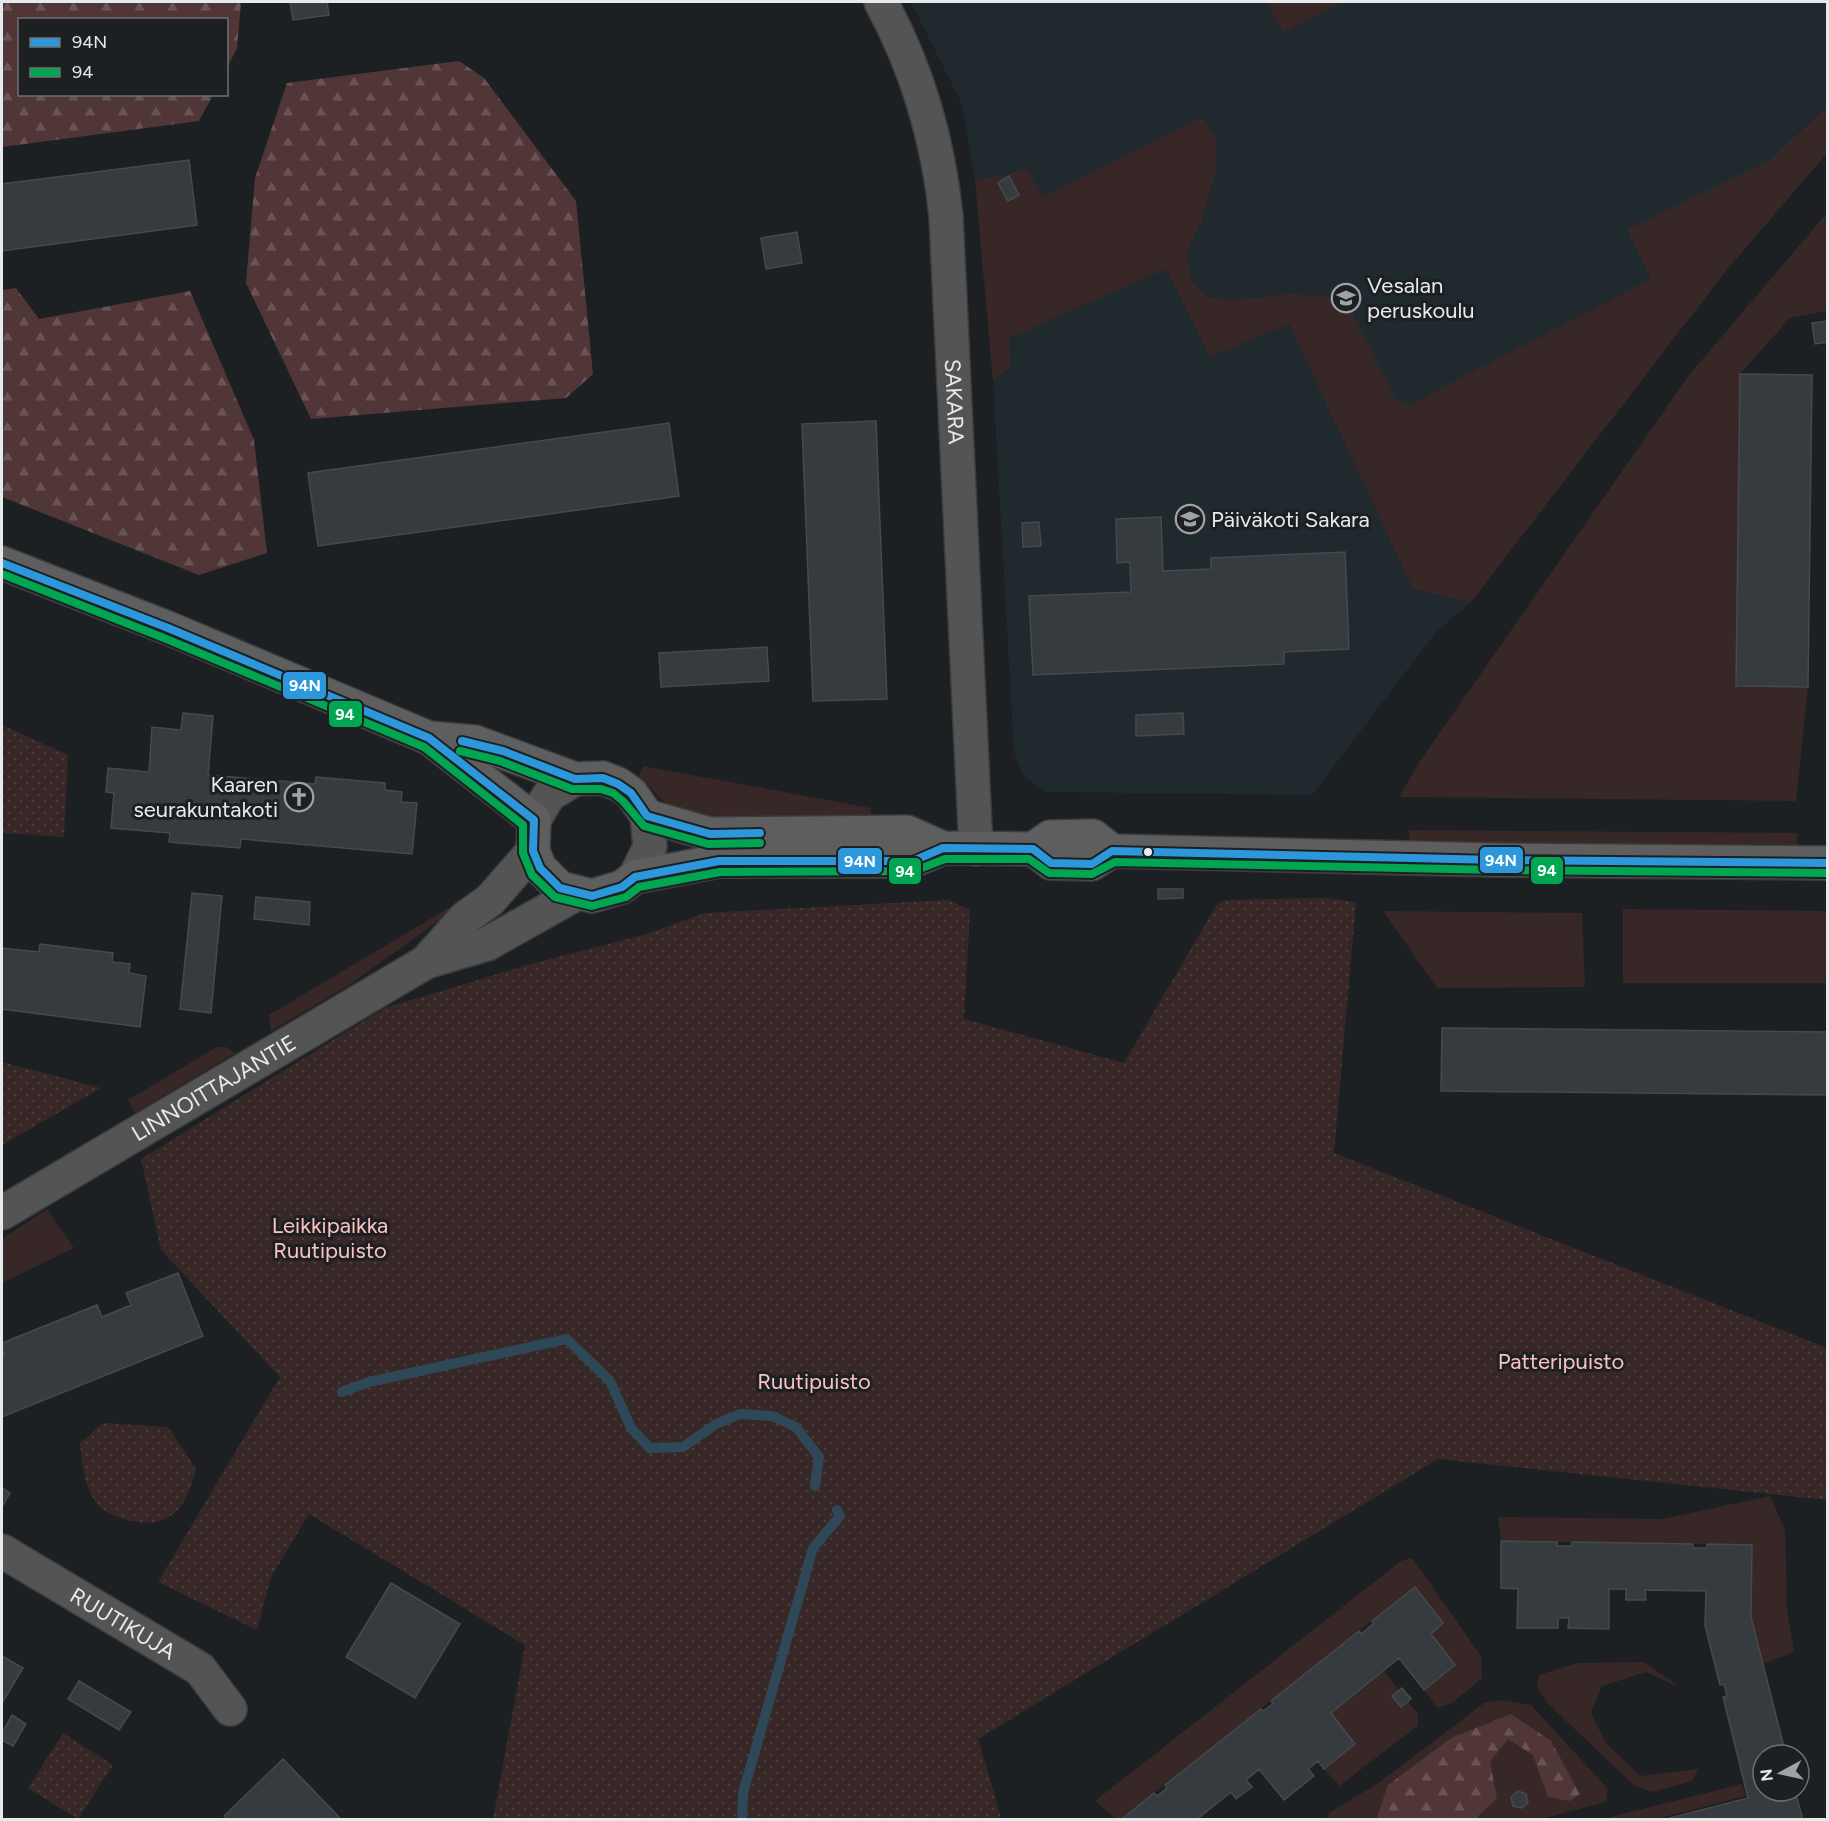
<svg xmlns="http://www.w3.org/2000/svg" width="1829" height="1821" viewBox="0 0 1829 1821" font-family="Figtree,sans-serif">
<defs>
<pattern id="forest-firs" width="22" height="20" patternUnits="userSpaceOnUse" patternTransform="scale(1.5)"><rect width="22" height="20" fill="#503637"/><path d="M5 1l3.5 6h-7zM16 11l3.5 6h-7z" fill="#695354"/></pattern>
<pattern id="park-dots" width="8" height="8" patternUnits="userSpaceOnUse" patternTransform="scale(1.5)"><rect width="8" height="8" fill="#372726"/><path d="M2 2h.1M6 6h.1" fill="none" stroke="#4a3c3b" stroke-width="1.8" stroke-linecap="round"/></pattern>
</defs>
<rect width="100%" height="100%" fill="#1d2022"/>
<path fill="#20292e" d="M911 2H1827V153L1725 272 1471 602 1436 632 1312 795 1045 792 1023 775 1014 752 993 380 975 180 962 104Z"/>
<path fill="#372726" d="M1267 2H1344L1283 33Z
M1827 106V153L1725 272 1471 602 1413 589 1289 324 1210 357 1166 269 1009 338 1010 368 993 380 975 180 1005 175 1026 168 1043 197 1203 117 1217 142 1216 171 1202 220 1187 251 1191 282 1207 297 1231 300 1291 294 1326 296 1352 313 1395 399 1409 405 1651 279 1627 230 1770 160Z
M1827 213V311L1790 318 1740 374 1736 686 1808 687 1796 801 1399 797 1420 761 1689 375Z
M643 766 871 808 870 819 722 826 675 812 639 777Z
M1409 830 1797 833V845L1409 842Z
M461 905 349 985 271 1031 269 1015 447 909Z
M1623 909 1827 911V983H1623Z
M1383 911 1582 913 1585 987 1437 988Z
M217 1047H226L235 1053 135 1113 128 1100Z
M47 1209 74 1248 2 1283V1239Z
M1770 1496 1785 1530 1787 1609 1794 1652 1763 1664 1751 1617 1752 1545 1501 1541 1498 1517 1663 1519Z
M1412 1558 1481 1656 1482 1678 1451 1704 1437 1708 1424 1690 1455 1665 1431 1634 1443 1623 1414 1587 1121 1819H1116L1095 1801 1401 1561Z
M1644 1662 1681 1688 1646 1672 1602 1686 1591 1713 1606 1743 1640 1776 1699 1769 1692 1781 1653 1792 1635 1786 1546 1702 1537 1686 1539 1675 1577 1663Z
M1384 1671 1418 1714V1726L1339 1786 1324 1769 1355 1744 1331 1713Z
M1502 1700 1531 1705 1608 1789 1606 1802 1541 1819 1325 1820 1330 1812 1377 1784 1484 1703Z
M1742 1784 1746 1796 1656 1819H1602Z"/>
<path fill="url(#forest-firs)" d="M2 2H241L237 48 227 68 226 20H20V94L213 95 199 121 2 147Z
M459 61 484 78 576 201 593 374 566 398 311 419 246 283 255 178 287 83Z
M16 288 39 319 190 291 254 440 267 553 199 575 2 497V290Z
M1511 1714 1551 1741 1580 1794 1570 1801 1548 1797 1533 1755 1508 1739 1490 1762 1497 1798 1475 1819 1381 1820 1377 1817 1388 1785 1451 1738Z"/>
<path fill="url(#park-dots)" d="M2 725 68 755 64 837 2 833Z
M1325 898 1356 902 1334 1153 1827 1348V1500L1438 1459 978 1739 1002 1820 493 1819 525 1645 309 1514 271 1577 257 1630 158 1582 280 1377 161 1250 141 1159 385 1008 527 965 643 935 705 913 948 900 970 910 964 1019 1124 1063 1216 906 1224 900Z
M2 1062 101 1088 2 1145Z
M103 1423 168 1427 196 1469C187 1505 173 1530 131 1521 120 1518 106 1514 98 1505 84 1488 82 1464 80 1443Z
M63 1733 113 1765 78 1819 28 1788Z"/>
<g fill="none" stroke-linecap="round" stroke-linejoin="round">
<path stroke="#2f4857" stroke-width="10" d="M342 1392 369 1382 567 1339 610 1381 631 1428 650 1448 683 1447 716 1424 740 1414 772 1416 796 1427 819 1457 815 1486
M742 1820 743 1793 813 1548 840 1516 837 1510"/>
</g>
<path fill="#363b3f" stroke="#47494a" stroke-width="1.5" d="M290 2H327L329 15 293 20Z
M189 160 197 225 2 251V184Z
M1009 176 1019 195 1008 201 998 183Z
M797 232 802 263 766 269 761 238Z
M1828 321V342L1815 344 1812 323Z
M1740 374 1812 375 1808 687 1736 686Z
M876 421 887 699 813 701 802 424Z
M669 423 679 496 318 546 308 473Z
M1161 517 1163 571 1211 569V558L1345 552 1349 649 1284 652V664L1033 675 1029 596 1131 592 1130 562 1117 563 1116 519Z
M1039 522 1041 546 1023 547 1022 523Z
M767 647 769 681 661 687 659 653Z
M183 713 213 716 208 775 315 784 316 777 385 783V790L402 792 401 802 417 803 412 854 241 839 240 848 169 842 170 833 111 828 114 793 106 792 108 768 149 772 152 727 181 730Z
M1183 713 1184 734 1136 736V715Z
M1158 889H1183V898L1158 899Z
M192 893 222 896 211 1013 180 1009Z
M256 897 310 902 309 925 254 919Z
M40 944 113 953 112 962 130 964 129 973 146 976 140 1027 2 1009V948L39 952Z
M1442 1028 1828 1032V1095L1441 1091Z
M178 1273 203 1336 2 1417V1357L4 1356 2 1343 97 1305 102 1317 107 1315 131 1305 126 1293Z
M2 1488 10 1493 2 1507Z
M1501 1541 1557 1542V1546H1572V1542L1693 1544V1548H1707V1544L1752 1545 1751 1617 1786 1755H1763V1791H1795L1803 1820H1662L1748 1798 1723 1697 1727 1696 1724 1684 1720 1685 1705 1626 1706 1591 1645 1590 1646 1600H1626V1589H1609V1629L1568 1628 1569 1618H1558V1628H1517L1518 1589 1501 1588Z
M391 1583 460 1624 415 1698 346 1657Z
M1415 1587 1443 1623 1431 1634 1455 1665 1424 1690 1399 1658 1331 1713 1355 1744 1324 1769 1318 1761 1308 1769 1314 1776 1284 1800 1259 1769 1246 1780 1252 1787 1236 1799 1231 1792 1196 1820H1121L1154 1793 1157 1796 1167 1788 1165 1785 1261 1709 1263 1711 1273 1704 1271 1701 1359 1631 1361 1634 1373 1624 1372 1621Z
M2 1656 23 1668 2 1703Z
M79 1681 131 1712 119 1730 68 1699Z
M1402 1688 1411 1699 1401 1707 1392 1696Z
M12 1715 26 1724 13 1746 2 1740V1733Z
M283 1759 340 1818 227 1820 224 1816Z
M1518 1791 1526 1794 1528 1803 1522 1808 1513 1806 1511 1797Z"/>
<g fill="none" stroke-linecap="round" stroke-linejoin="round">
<g stroke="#3a3c3d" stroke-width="36">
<g id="minor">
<path id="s1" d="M881 2C918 70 938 139 946 216L976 849"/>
<path d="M534 820 549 795 575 779"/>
<path d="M635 877 650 847 647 816"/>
<path d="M426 962 465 918 490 900 533 851"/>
<path id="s2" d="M2 1213 426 962 487 944 576 894"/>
<path id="s3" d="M2 1551 200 1669 230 1709"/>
</g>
</g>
<g stroke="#3a3c3d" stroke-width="36">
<path id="major" d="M2 563 168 628 429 738 534 820 533 851 540 868 560 888 592 896 622 887 635 877 719 861H913L943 848 1033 849 1051 863 1092 864 1112 851 1497 860 1828 863
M429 738 475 742 575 779 603 778 618 784 631 793 647 816 710 834 907 832 943 848
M1033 849 1050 837 1093 836 1112 851"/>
</g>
<use href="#minor" stroke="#555454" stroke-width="33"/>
<use href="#major" stroke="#5f5e5e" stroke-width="33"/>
<g stroke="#1c2023" stroke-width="12">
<path id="bus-1" d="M2 563 168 628 429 738 534 820 533 851 540 868 560 888 592 896 622 887 635 877 719 861H913L943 848 1033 849 1051 863 1092 864 1112 851 1497 860 1828 863
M462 741 503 751 575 779 603 778 618 784 631 793 647 816 710 834 760 833"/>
</g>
<g stroke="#1c2023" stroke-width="12">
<path id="bus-2" d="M2 574 164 638 424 747 523 825V853L532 875 555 897 592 906 626 897 639 887 720 872 914 871 945 859H1029L1049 873 1092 874 1115 862 1497 870 1828 873
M460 751 500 761 572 789H601L613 793 623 801 644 826 708 844 760 843"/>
</g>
<use href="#bus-1" stroke="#2d97dc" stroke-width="8"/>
<use href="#bus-2" stroke="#00a651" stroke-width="8"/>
</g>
<defs>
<g id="school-ring" transform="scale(1.5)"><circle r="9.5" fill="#1c2023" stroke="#a0a3a5" stroke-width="1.5"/><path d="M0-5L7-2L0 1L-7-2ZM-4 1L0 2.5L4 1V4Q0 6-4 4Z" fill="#a0a3a5"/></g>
<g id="church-ring" transform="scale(1.5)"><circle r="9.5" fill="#1c2023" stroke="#a0a3a5" stroke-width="1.5"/><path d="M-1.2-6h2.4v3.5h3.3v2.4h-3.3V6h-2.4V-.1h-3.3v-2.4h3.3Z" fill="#a0a3a5"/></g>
</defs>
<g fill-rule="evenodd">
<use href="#school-ring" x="1346" y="298"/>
<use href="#school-ring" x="1190" y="519"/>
<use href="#church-ring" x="299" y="797"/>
</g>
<circle fill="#e7eaec" stroke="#1c2023" stroke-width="2" cx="1148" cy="852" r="5"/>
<g text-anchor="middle" stroke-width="6" stroke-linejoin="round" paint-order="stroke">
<g font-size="22" fill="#e7eaec" stroke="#1c2023" text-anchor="start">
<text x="1367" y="293">Vesalan<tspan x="1367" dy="25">peruskoulu</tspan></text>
<text x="1211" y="527">Päiväkoti Sakara</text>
<text x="278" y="792" text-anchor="end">Kaaren<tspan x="278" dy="25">seurakuntakoti</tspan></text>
</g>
<g font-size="22" fill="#e7eaec" stroke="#1c2023">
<text dy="8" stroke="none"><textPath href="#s1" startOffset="411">SAKARA</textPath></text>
<text dy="8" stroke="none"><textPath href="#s2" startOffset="246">LINNOITTAJANTIE</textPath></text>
<text dy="8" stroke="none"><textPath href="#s3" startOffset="141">RUUTIKUJA</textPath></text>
</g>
<g font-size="22" fill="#ffc1c0" stroke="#1c2023">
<text x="330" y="1233">Leikkipaikka<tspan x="330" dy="25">Ruutipuisto</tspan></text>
<text x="1561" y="1369">Patteripuisto</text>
<text x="814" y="1389">Ruutipuisto</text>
</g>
</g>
<g stroke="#1c2023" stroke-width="2">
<rect x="282" y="671" width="45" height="29" rx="6" fill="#2d97dc"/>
<rect x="328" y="700" width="35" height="28" rx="6" fill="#00a651"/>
<rect x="1479" y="846" width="45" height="28" rx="6" fill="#2d97dc"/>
<rect x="837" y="847" width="46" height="28" rx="6" fill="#2d97dc"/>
<rect x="1530" y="856" width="34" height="29" rx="6" fill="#00a651"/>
<rect x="888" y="857" width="34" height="28" rx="6" fill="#00a651"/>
</g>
<g font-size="16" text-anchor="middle" font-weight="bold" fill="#fff">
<text x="305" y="691">94N</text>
<text x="345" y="720">94</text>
<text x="1501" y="866">94N</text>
<text x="860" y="867">94N</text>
<text x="1547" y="876">94</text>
<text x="905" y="877">94</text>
</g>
<rect width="1829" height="1821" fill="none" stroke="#e7eaec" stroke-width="6"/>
<rect x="18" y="18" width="210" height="78" fill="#1c2023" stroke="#6d7173" stroke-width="1.5"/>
<rect x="30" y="38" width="30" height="9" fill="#2d97dc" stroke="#6d7173" stroke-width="1.5"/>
<text x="72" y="48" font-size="18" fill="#e7eaec">94N</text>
<rect x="30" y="68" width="30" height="9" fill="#00a651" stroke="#6d7173" stroke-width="1.5"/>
<text x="72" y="78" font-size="18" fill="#e7eaec">94</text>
<g transform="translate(1781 1773) rotate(262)"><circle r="28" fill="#1c2023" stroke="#6d7173" stroke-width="1.5"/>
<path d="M0-4.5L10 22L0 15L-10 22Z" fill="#a0a3a5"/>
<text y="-9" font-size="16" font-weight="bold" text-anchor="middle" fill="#e7eaec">N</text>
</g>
</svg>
